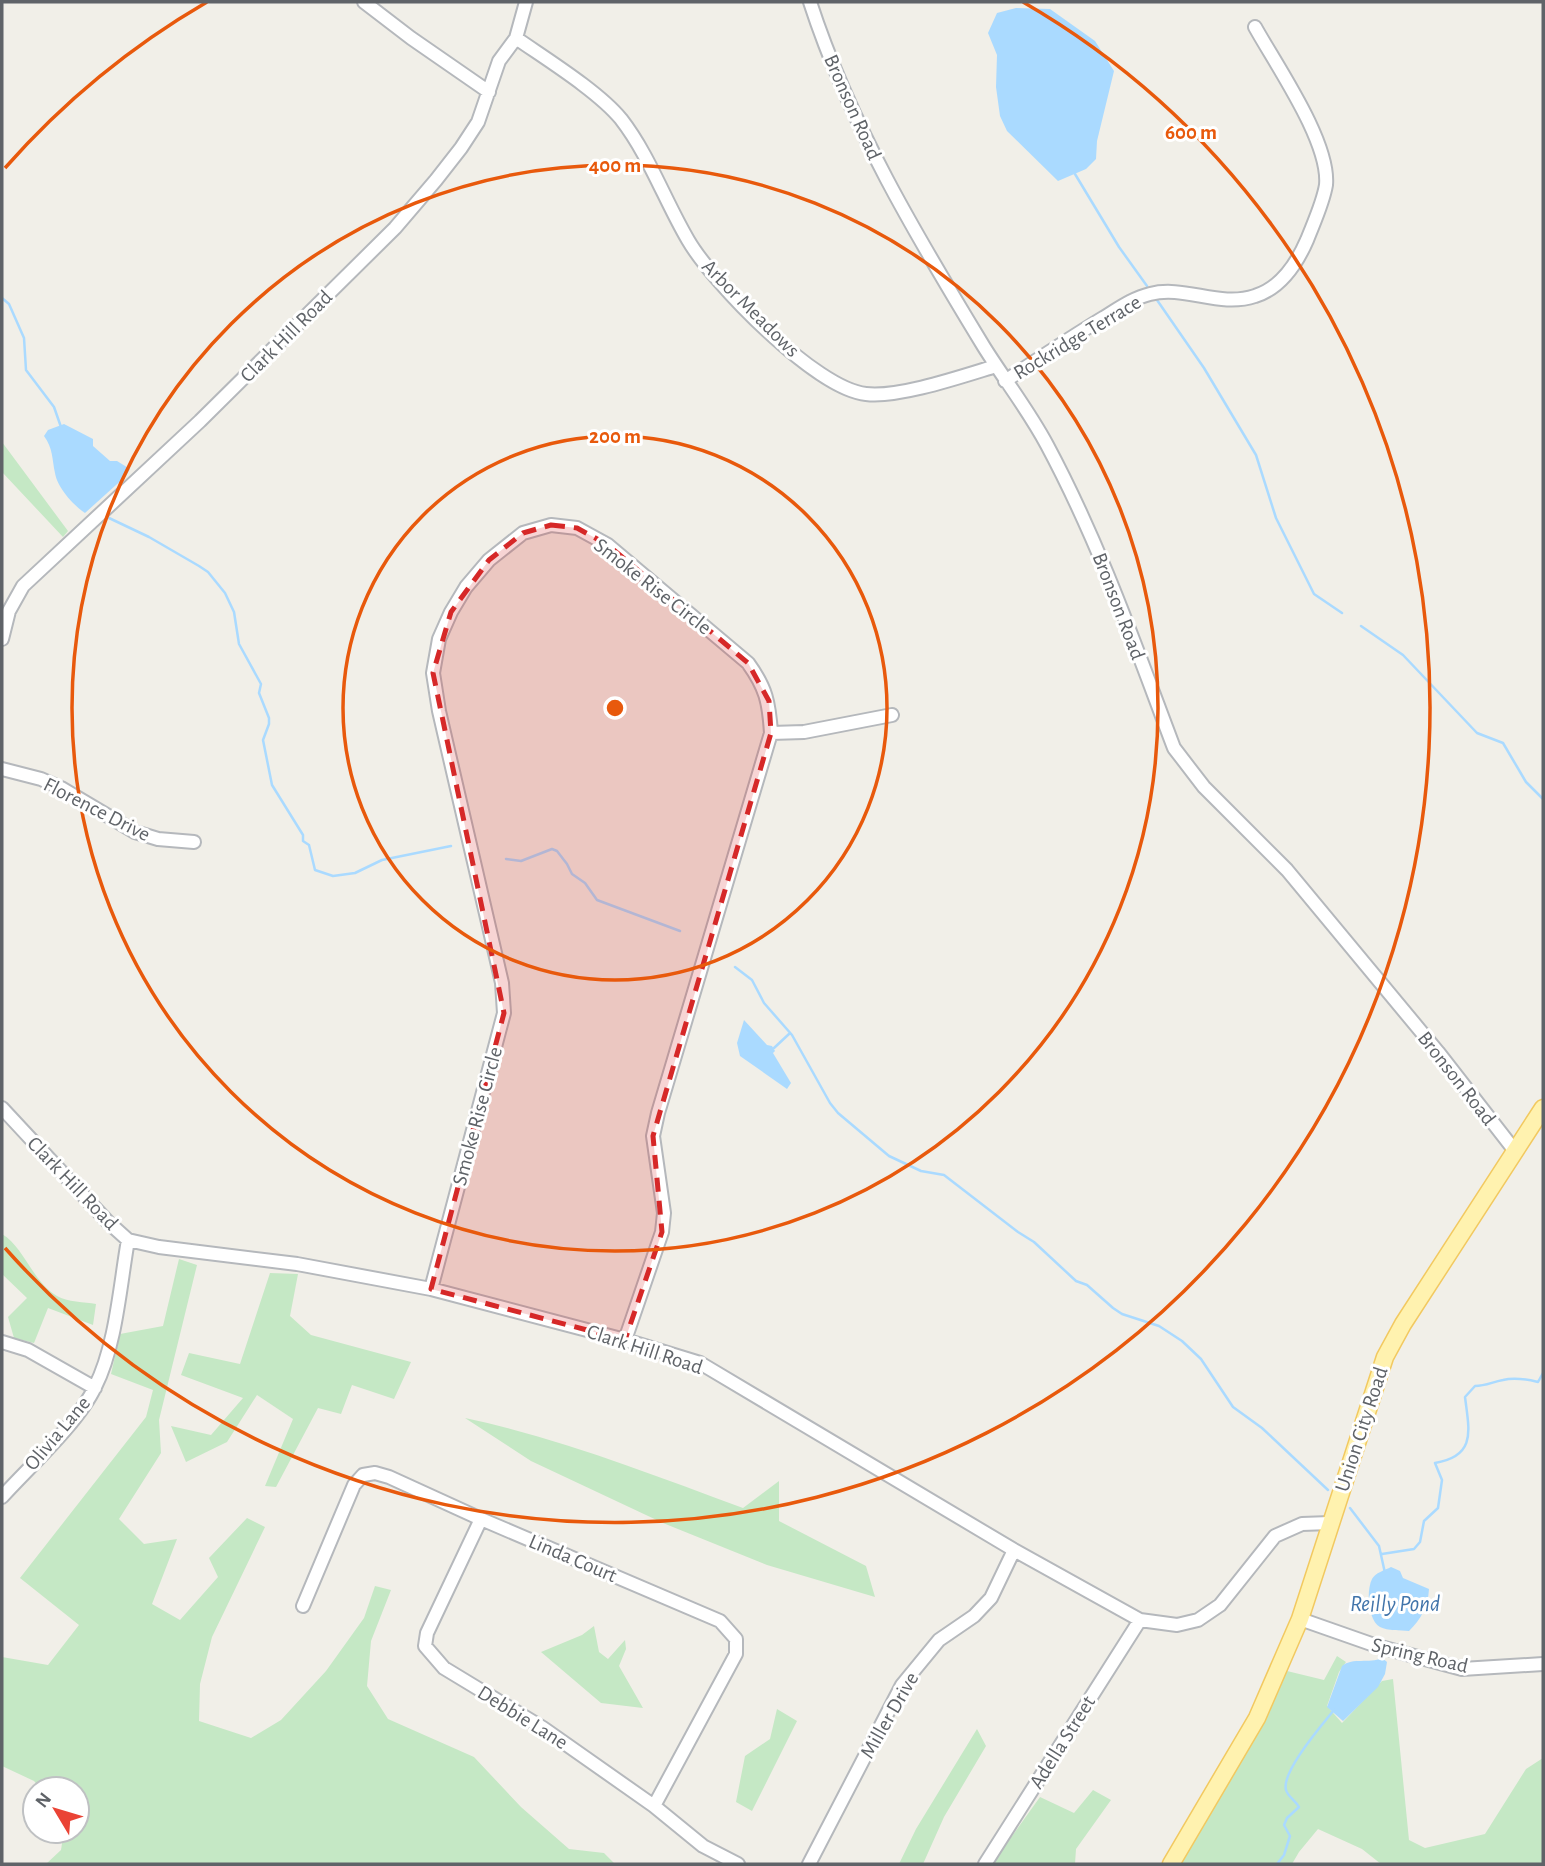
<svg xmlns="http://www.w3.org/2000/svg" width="1545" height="1866" viewBox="0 0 1545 1866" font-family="'Alegreya Sans',sans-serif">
<rect width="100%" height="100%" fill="#f1efe8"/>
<path fill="#c5e8c5" d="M2 442 68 531 63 537 2 472Z
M2 1234C24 1247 32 1281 57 1296 67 1302 85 1302 96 1304L93 1325 48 1308 34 1343 14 1338 8 1317 27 1298 2 1274Z
M179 1259 197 1265 159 1420 161 1453 119 1519 144 1544 177 1539 152 1604 180 1620 218 1577 209 1558 247 1518 265 1527 212 1637 200 1684 199 1721 251 1738 281 1720 326 1671 364 1618 375 1586 391 1590 371 1641 367 1686 388 1719 474 1757 521 1807 569 1849 604 1853 615 1864H46L61 1850 64 1831H77V1789H41L34 1781 2 1766V1657L48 1665 79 1625 20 1578 146 1417 153 1390 111 1374 120 1334 163 1326Z
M270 1273 298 1274 290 1316 311 1335 411 1362 394 1399 352 1385 341 1414 318 1408 276 1487 265 1486 293 1419 257 1395 227 1442 186 1462 171 1426 211 1435 243 1398 181 1375 189 1353 240 1364Z
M465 1418C560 1438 651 1474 743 1508L779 1481V1521L866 1566 875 1597 767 1565 663 1523 531 1461Z
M594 1626 599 1652 608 1659 625 1640 626 1649 619 1666 643 1708 601 1703 541 1652 582 1635Z
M1337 1656 1346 1662 1339 1672 1327 1706 1342 1723 1382 1681 1393 1679 1409 1840 1425 1848 1485 1834 1526 1769 1543 1758V1864H1381L1362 1849 1318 1829 1299 1852 1292 1864H1177L1215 1805 1287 1671 1324 1680Z
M777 1709 797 1721 752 1811 736 1802 745 1756 770 1739Z
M977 1729 986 1746 944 1817 923 1864H899L916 1829Z
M1093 1790 1111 1800 1076 1849 1075 1864H992L1040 1797 1074 1813Z"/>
<path fill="#aadaff" d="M1016 8 1050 9 1095 41 1114 71 1097 141 1096 159 1086 169 1058 181 1007 131 1000 116 996 87 997 55 988 33 997 13Z
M64 424 93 439V446L110 461H117L130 469 126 476 85 513C73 505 57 487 55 473 52 459 53 448 44 436L48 430Z
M744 1020 767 1045 772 1046 775 1051 773 1053 791 1083 787 1089 740 1056 737 1043Z
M1391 1567 1400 1571 1403 1578 1429 1589C1428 1607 1421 1619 1409 1631 1400 1630 1388 1631 1380 1627 1368 1620 1366 1591 1372 1579 1375 1573 1385 1570 1391 1567Z
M1382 1658 1387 1662 1385 1674 1378 1687 1343 1721 1327 1707 1342 1666C1353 1657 1369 1664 1382 1658Z"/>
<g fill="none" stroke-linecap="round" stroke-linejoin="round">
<path stroke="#aadaff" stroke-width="2.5" d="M1075 174 1119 247 1147 286
M2 298 9 304 24 338 26 370 54 407 61 427
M1157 300 1204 368 1256 455 1276 518 1314 594 1342 613
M109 518 149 537 199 566 208 572 225 593 234 612 239 644 261 684 259 693 269 718V724L263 740 272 785 303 835V841L309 845 315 870 333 876 355 873 382 860 451 846
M1361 626 1403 655 1477 733 1503 743 1526 782 1543 799
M506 859 521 861 552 849 557 851 567 864 572 874 585 883 597 900 680 931
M735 967 752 980 764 1003 792 1035 830 1103 838 1113 889 1156 921 1171 944 1175 1018 1232 1034 1242 1076 1281 1087 1285 1113 1308 1122 1314 1159 1326 1182 1341 1201 1359 1233 1407 1262 1428 1328 1490
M774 1048 789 1034
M1350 1508 1379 1546 1385 1573
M1382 1554 1414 1549 1420 1542 1424 1521 1438 1508 1442 1480 1435 1463C1477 1456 1469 1430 1465 1397L1475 1386C1486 1386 1492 1382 1503 1380 1514 1377 1526 1379 1538 1382L1543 1373
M1277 1864 1284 1855 1290 1836 1284 1825 1287 1818 1299 1807C1295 1800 1288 1797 1286 1790 1281 1772 1322 1725 1334 1710"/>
<g stroke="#b5b8bc" stroke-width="16">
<path id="minor" d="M364 2 411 38 489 92
M810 2C850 125 917 237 984 347 1004 379 1029 411 1047 445 1099 542 1135 645 1174 748L1204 787 1287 870 1438 1052 1515 1151
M516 38C546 59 598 91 621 119 649 155 665 201 688 240 713 283 816 389 866 394 899 398 963 376 996 366
M1005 381C1037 360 1070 338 1103 318 1118 309 1133 298 1150 294 1185 285 1219 308 1255 296 1281 288 1297 263 1307 240 1314 222 1323 203 1326 185 1330 142 1276 65 1255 27
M2 639 9 611 23 586 200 421 395 228 436 180 461 148 478 122 499 61 516 38 526 2
M771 733 804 732 892 715
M2 769 41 779 61 788 135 832 158 839 194 842
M2 1108 108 1222 128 1240 159 1247 297 1264 431 1289 625 1340 700 1363 1014 1550 1140 1620 1177 1625 1198 1620 1220 1605 1275 1536 1302 1524 1330 1523
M431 1289 504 1013 502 983 439 711 433 673 439 639 451 612 466 587 489 560 523 533 551 525 577 528 608 545 748 663C766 688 769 702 771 733L658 1113 653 1136 664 1213 662 1232 625 1340
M2 1342 28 1350 95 1388
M2 1497C30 1466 78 1423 95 1387 116 1346 120 1285 128 1240
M481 1519 427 1633 425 1646 444 1668 543 1728 654 1806 703 1846 738 1864
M303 1606 354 1485 363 1475 375 1473 389 1477 481 1519 720 1621 736 1639V1654L654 1806
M1300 1619 1377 1646 1462 1669 1543 1664
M809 1864 902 1685 939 1640 974 1616 991 1598 1014 1550
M985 1864 1140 1620"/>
</g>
<g stroke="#f2c960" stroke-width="19">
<path id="major" d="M1171 1864 1257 1718 1300 1619 1385 1357 1403 1324 1543 1108"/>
</g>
<use href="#minor" stroke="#fff" stroke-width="12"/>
<use href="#major" stroke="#fff2af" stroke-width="16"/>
</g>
<path fill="#d62828" fill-opacity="0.2" stroke="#d62828" stroke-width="5" stroke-dasharray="14 9" stroke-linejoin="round" d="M551 525 577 528 608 545 748 663 769 701 771 733 653 1136 662 1232 625 1340 431 1289 504 1013 433 673 451 612 489 560 523 533Z"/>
<g fill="none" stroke="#e8590c" stroke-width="3.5">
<circle cx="615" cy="708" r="272"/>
<circle cx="615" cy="708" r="543"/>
<path d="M5 168A815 815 0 0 1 207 2M1023 2A815 815 0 1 1 5 1248"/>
</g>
<g text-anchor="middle" stroke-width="6" stroke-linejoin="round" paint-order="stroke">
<g font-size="21" fill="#5f6368" stroke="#fff">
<text transform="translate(853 107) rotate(66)" y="7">Bronson Road</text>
<text transform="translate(751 308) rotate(45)" y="7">Arbor Meadows</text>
<text transform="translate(286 336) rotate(-45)" y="7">Clark Hill Road</text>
<text transform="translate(1077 337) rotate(-31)" y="7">Rockridge Terrace</text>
<text transform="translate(653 586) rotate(38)" y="7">Smoke Rise Circle</text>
<text transform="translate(1119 606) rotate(69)" y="7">Bronson Road</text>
<text transform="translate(97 809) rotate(27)" y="7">Florence Drive</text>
<text transform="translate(1457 1078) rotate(52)" y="7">Bronson Road</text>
<text transform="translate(477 1116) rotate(-75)" y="7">Smoke Rise Circle</text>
<text transform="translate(73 1183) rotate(46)" y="7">Clark Hill Road</text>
<text transform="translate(645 1349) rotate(18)" y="7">Clark Hill Road</text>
<text transform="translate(1361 1429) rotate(-72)" y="7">Union City Road</text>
<text transform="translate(57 1433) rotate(-50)" y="7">Olivia Lane</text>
<text transform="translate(573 1558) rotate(23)" y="7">Linda Court</text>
<text transform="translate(1420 1655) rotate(13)" y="7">Spring Road</text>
<text transform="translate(889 1715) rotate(-60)" y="7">Miller Drive</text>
<text transform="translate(523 1717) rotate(32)" y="7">Debbie Lane</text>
<text transform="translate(1062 1742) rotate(-58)" y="7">Adella Street</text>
</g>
<g font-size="23" font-style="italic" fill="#4174aa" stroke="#fff">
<text x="1395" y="1611">Reilly Pond</text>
</g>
</g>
<circle cx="615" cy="708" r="10" fill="#e8590c" stroke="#fff" stroke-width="3.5"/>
<g font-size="21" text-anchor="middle" font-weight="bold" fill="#e8590c" stroke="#fff" stroke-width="6" stroke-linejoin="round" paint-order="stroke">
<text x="1191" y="139">600 m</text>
<text x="615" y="172">400 m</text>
<text x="615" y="443">200 m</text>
</g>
<rect width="1545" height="1866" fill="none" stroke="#5f6368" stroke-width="7"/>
<g transform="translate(56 1810) rotate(308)"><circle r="33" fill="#ffffff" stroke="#bfc1c3" stroke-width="2"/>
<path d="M0-5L12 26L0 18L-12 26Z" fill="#ea4335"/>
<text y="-10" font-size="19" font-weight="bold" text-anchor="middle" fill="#5f6368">N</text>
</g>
</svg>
